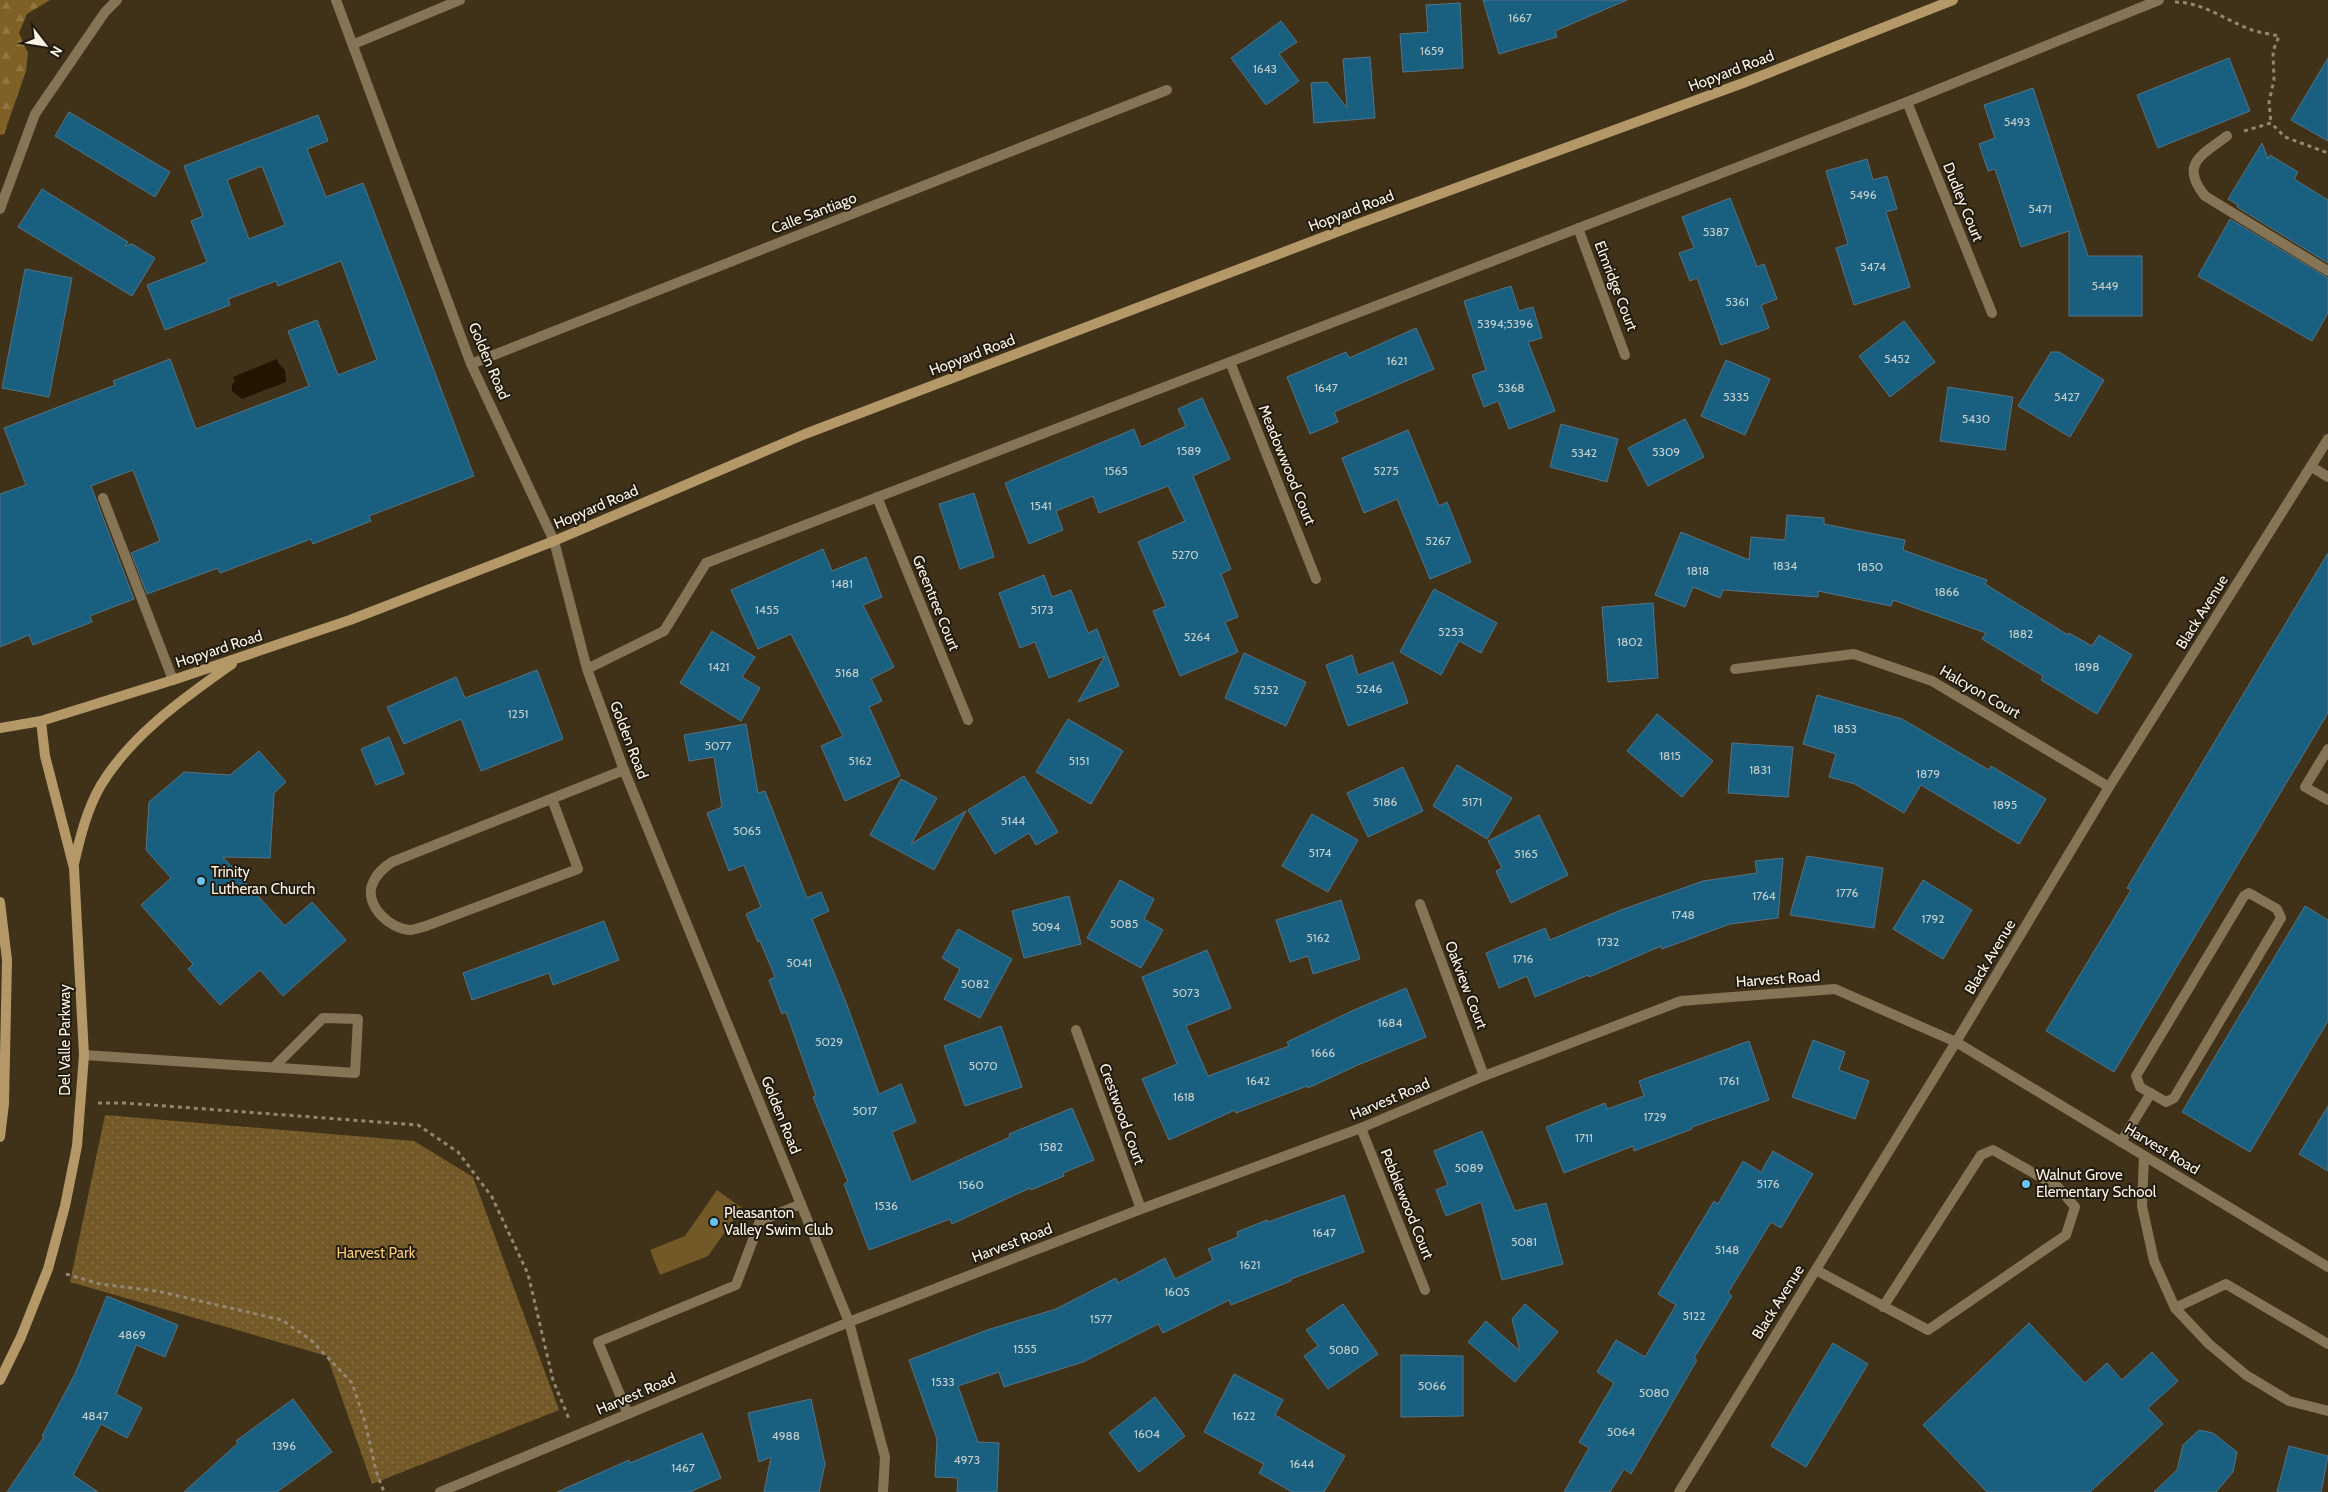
<svg xmlns="http://www.w3.org/2000/svg" width="2328" height="1492" viewBox="0 0 2328 1492" font-family="Cabin,sans-serif">
<defs>
<pattern id="forest-firs" width="22" height="20" patternUnits="userSpaceOnUse" patternTransform="scale(1.25)"><rect width="22" height="20" fill="#7f6025"/><path d="M5 1l3.5 6h-7zM16 11l3.5 6h-7z" fill="#927744"/></pattern>
<pattern id="park-dots" width="8" height="8" patternUnits="userSpaceOnUse" patternTransform="scale(1.25)"><rect width="8" height="8" fill="#745928"/><path d="M2 2h.1M6 6h.1" fill="none" stroke="#897147" stroke-width="1.8" stroke-linecap="round"/></pattern>
</defs>
<rect width="100%" height="100%" fill="#403119"/>
<path fill="url(#forest-firs)" d="M0 0H50L27 14 19 33 28 53 26 71 4 134 0 135Z"/>
<path fill="url(#park-dots)" d="M105 1115 414 1141 473 1177 559 1410 372 1484 327 1356 70 1282Z"/>
<path fill="#745928" d="M717 1190 742 1208 708 1256 660 1275 650 1250 685 1236Z"/>
<path fill="#221500" d="M277 359 279 364 285 370 286 382 242 399 232 391V385L235 381 233 377Z"/>
<path fill="#195f80" stroke="#557384" fill-rule="evenodd" d="M1483 0H1627L1555 31 1557 37 1499 54Z
M1460 3 1463 68 1403 72 1400 34 1428 32 1426 5Z
M1281 21 1297 42 1279 54 1299 81 1266 105 1231 58Z
M1370 57 1375 118 1314 123 1311 83 1327 82 1347 108 1343 59Z
M2229 58 2250 111 2158 148 2137 95Z
M2328 58V141L2291 120Z
M2033 88 2088 256H2142V316H2069V231L2021 247 1995 169 1988 171 1979 144 1995 138 1984 105Z
M69 112 170 172 155 197 55 136Z
M318 115 328 141 307 149 326 197 363 183 474 476 369 516 371 521 313 544 311 539 220 573 218 568 147 594 131 553 160 541 133 470 91 486 134 599 90 616 92 622 33 645 29 635 0 647V494L26 485 4 428 115 385 113 381 170 359 196 429 309 386 288 331 317 320 338 375 377 360 341 261 278 286 276 281 228 299 230 305 165 330 147 285 207 262 191 221 203 216 184 166ZM262 166 285 225 249 239 227 180Z
M2262 143 2268 159 2270 155 2298 172 2294 179 2328 200V263L2237 207 2238 205 2228 199Z
M1867 159 1873 180 1887 176 1897 209 1886 212 1910 287 1854 305 1836 248 1848 244 1826 171Z
M42 189 128 242 125 246 132 244 155 258 132 296 18 227Z
M1730 198 1757 267 1764 264 1777 299 1761 305 1769 328 1721 345 1697 278 1690 281 1679 253 1694 248 1682 217Z
M2230 219 2328 278V313L2312 341 2198 276Z
M25 269 72 278 49 397 2 388Z
M1511 286 1519 311 1533 307 1542 338 1528 342 1555 411 1509 429 1498 401 1484 407 1472 375 1486 370 1464 301Z
M1904 321 1935 362 1890 397 1859 356Z
M1416 328 1434 369 1334 412 1338 422 1310 434 1287 377 1346 352 1349 358Z
M2051 352H2059L2104 380 2070 437 2018 406Z
M1726 360 1770 379 1745 435 1701 416Z
M1948 387 2013 397 2005 450 1940 441Z
M1202 398 1230 459 1193 476 1231 569 1221 574 1238 617 1225 622 1238 652 1180 676 1153 611 1166 606 1138 542 1185 521 1168 486 1099 513 1093 496 1056 511 1063 530 1029 544 1005 483 1134 429 1141 447 1186 426 1178 409Z
M1685 419 1704 457 1648 486 1628 448Z
M1561 424 1618 439 1607 482 1550 467Z
M1408 430 1439 506 1447 502 1471 562 1430 579 1397 499 1364 513 1342 458Z
M974 493 994 557 960 569 939 504Z
M1787 515 1824 518V524L1905 540 1903 550 1987 580 1985 584 2068 635 2069 633 2092 646 2099 635 2132 655 2097 714 2041 680 2043 676 1982 639 1986 633 1893 600 1891 606 1818 591V597L1723 590 1720 598 1693 587 1685 607 1655 595 1681 532 1749 560 1751 537 1785 540Z
M823 549 832 571 866 557 882 597 863 605 894 667 871 679 882 701 869 707 900 776 845 801 821 746 843 736 791 634 758 649 731 590Z
M2328 553V713L2114 1072 2046 1031 2131 890 2127 888Z
M1044 575 1052 597 1071 590 1088 633 1097 629 1119 686 1078 702 1105 656 1049 678 1035 642 1020 648 999 593Z
M1434 589 1497 623 1481 653 1459 641 1441 675 1400 652Z
M1653 603 1658 678 1608 682 1602 607Z
M712 631 755 657 742 677 760 688 741 721 680 683Z
M1244 653 1306 682 1286 726 1225 698Z
M1352 655 1358 675 1393 662 1408 703 1348 726 1326 665Z
M537 670 563 739 481 771 461 719 404 744 387 707 456 677 465 698Z
M1817 695 1902 719 1989 770 1991 766 2046 799 2019 844 1921 785 1904 813 1855 784 1829 777 1836 754 1803 744Z
M1657 714 1713 761 1682 797 1627 751Z
M1068 719 1123 751 1091 804 1036 772Z
M746 724 758 793 765 791 807 898 821 892 829 911 812 919 847 1005 879 1094 901 1084 916 1122 892 1132 911 1182 1010 1137 1009 1134 1072 1108 1094 1160 1063 1173 1064 1176 1031 1190 1030 1188 952 1224 950 1219 869 1250 844 1184 848 1182 813 1097 816 1096 786 1012 782 1014 769 980 775 977 760 941 758 942 746 914 761 907 744 865 729 871 707 813 722 807 714 757 689 761 684 735Z
M389 737 404 774 376 785 361 749Z
M1732 743 1793 747 1788 797 1728 793Z
M259 751 286 782 274 793 270 858 223 857 285 926 312 902 346 940 283 996 260 970 220 1005 188 969 193 964 141 905 171 878 146 850 149 802 184 772 230 775Z
M1457 765 1512 798 1487 839 1433 806Z
M1403 767 1423 811 1368 837 1347 793Z
M1024 776 1058 832 1036 845 1029 833 995 854 968 810Z
M901 779 937 798 911 844 966 811 934 870 870 835Z
M1312 814 1358 840 1328 892 1282 866Z
M1539 815 1568 875 1511 903 1496 871 1502 868 1488 841Z
M1807 856 1883 868 1874 928 1790 915Z
M1783 858 1778 918 1730 924 1662 949 1661 946 1589 977 1588 975 1535 997 1527 976 1499 988 1486 953 1545 928 1550 940 1621 910 1703 881 1757 873 1755 861Z
M1120 880 1154 899 1144 919 1163 930 1141 968 1087 938Z
M1923 880 1972 910 1943 959 1893 929Z
M1069 896 1081 944 1024 958 1012 911Z
M1341 900 1360 959 1313 974 1308 956 1290 962 1276 920Z
M2305 906 2328 920V1021L2250 1152 2182 1112Z
M604 921 619 960 553 985 549 973 472 1000 463 973Z
M958 929 1012 959 980 1018 944 999 960 969 942 958Z
M1207 950 1231 1008 1186 1026 1208 1076 1289 1046 1287 1042 1354 1010 1406 988 1426 1037 1358 1065 1308 1088 1307 1086 1236 1113 1235 1110 1169 1140 1142 1079 1177 1064 1142 977Z
M1001 1026 1022 1087 965 1106 944 1046Z
M1813 1040 1845 1052 1839 1070 1869 1081 1855 1119 1792 1097Z
M1749 1041 1769 1100 1692 1127V1129L1634 1151 1633 1146 1564 1173 1546 1127 1605 1103 1607 1109 1644 1096 1639 1081Z
M2328 1106V1171L2299 1154Z
M1482 1131 1515 1211 1546 1203 1563 1264 1502 1280 1481 1202 1446 1216 1436 1190 1448 1185 1434 1151Z
M1773 1151 1813 1174 1781 1228 1771 1222 1728 1293 1732 1296 1694 1358 1697 1360 1631 1474 1624 1469 1610 1492H1564L1589 1448 1579 1442 1614 1383 1597 1372 1616 1340 1645 1357 1676 1305 1658 1294 1714 1201 1718 1204 1743 1161 1761 1172Z
M1344 1195 1364 1252 1291 1279V1281L1231 1305 1229 1300 1163 1333 1158 1324 1083 1362 1004 1387 999 1372 958 1386 978 1442 999 1443 997 1492H957L958 1478 935 1477 937 1439 909 1360 987 1330 1056 1309 1116 1278 1118 1283 1165 1258 1175 1279 1213 1260 1208 1249 1238 1237 1237 1232 1267 1220 1268 1222Z
M107 1296 178 1325 165 1357 136 1345 116 1394 142 1408 127 1438 101 1424 73 1475 98 1492H7L44 1437 42 1436 75 1374Z
M1343 1304 1378 1354 1328 1389 1304 1356 1318 1346 1306 1330Z
M1525 1304 1558 1332 1515 1382 1468 1342 1486 1321 1520 1351 1512 1319Z
M2029 1323 2085 1383 2107 1363 2122 1380 2152 1352 2178 1381 2148 1408 2163 1424 2090 1492H1987L1923 1425Z
M1833 1343 1868 1364 1806 1467 1771 1446Z
M1401 1355 1463 1356V1416L1401 1417Z
M1234 1374 1283 1400 1275 1415 1345 1456 1324 1492H1292L1259 1473 1264 1464 1204 1432Z
M1155 1397 1185 1436 1139 1472 1109 1433Z
M293 1399 332 1452 277 1492H184L238 1443 236 1441Z
M811 1399 825 1464 819 1492H764L771 1457 759 1462 748 1413Z
M2199 1430 2213 1433 2237 1452 2233 1472 2216 1492H2154L2177 1470 2183 1445Z
M702 1433 721 1478 690 1492H557L629 1460 630 1463Z
M2289 1446 2328 1456 2321 1492H2277Z"/>
<g fill="none" stroke-linecap="round" stroke-linejoin="round">
<path stroke="#938773" stroke-width="3" stroke-dasharray="4 4" stroke-linecap="butt" d="M2175 2C2203 2 2227 21 2252 30 2261 33 2271 34 2279 36L2273 51 2274 80 2269 102 2271 123
M2244 131 2271 123 2285 137 2328 153
M98 1103H125L418 1125 458 1152 492 1197 528 1274 553 1380 569 1419
M66 1274 100 1284 157 1291 282 1320 311 1340 352 1383 365 1422 376 1471 384 1492"/>
<path stroke="#867457" stroke-width="10" d="M2227 136C2202 155 2179 164 2205 196L2328 271
M0 209 35 114 105 12 117 0
M103 498 173 680
M2328 749 2305 787 2328 800
M552 799 578 869 426 926C421 927 415 930 410 930 390 929 365 906 372 885 376 874 383 868 392 862L624 770
M2249 893 2277 909 2281 918 2174 1098 2166 1102 2140 1087 2136 1076 2244 896Z
M84 1055 355 1073 358 1019 323 1018 274 1067
M2121 1142 2151 1093
M2144 1156 2142 1206 2154 1261 2175 1308 2209 1344 2246 1375 2289 1401 2328 1411
M1816 1270 1928 1330 2066 1235 2075 1207 2058 1187 1993 1150 1981 1155 1883 1307
M2175 1308 2226 1284 2328 1344
M628 1414 598 1342 736 1285 760 1221 801 1204"/>
<path stroke="#867457" stroke-width="10" d="M336 0 471 364 554 541 587 669 624 770 849 1322 885 1457 883 1492
M354 44 460 0
M1907 102 1992 313
M1578 228 1625 355
M1230 362 1316 579
M471 364 1167 90
M2312 467 2328 477
M877 497 968 720
M587 669 664 631 706 563 1907 102 2159 0
M1735 669 1854 654 1932 681 2109 787
M1420 904 1484 1076
M1076 1030 1141 1209
M1361 1128 1425 1290
M440 1492 849 1322 1141 1209 1361 1128 1484 1076 1681 1001 1835 989 1956 1042 2328 1267
M1679 1492 1956 1042 2109 787 2328 439"/>
<path stroke="#b49868" stroke-width="10" d="M0 728 41 721 173 680 350 620 554 541 805 434 1355 225 1743 83 1953 0
M74 864C80 837 87 809 101 785 132 734 184 698 232 664
M0 902 7 960 4 1104 0 1137
M0 1380 21 1337 48 1269 65 1206 77 1146 84 1055 74 868 45 756 41 721"/>
</g>
<g fill="#6bc3f2" stroke="#211b10" stroke-width="2">
<circle cx="201" cy="881" r="5"/>
<circle cx="2026" cy="1184" r="5"/>
<circle cx="714" cy="1222" r="5"/>
</g>
<g text-anchor="middle" stroke-width="4" stroke-linejoin="round" paint-order="stroke">
<g font-size="12" fill="#c3cecb">
<text x="1520" y="22">1667</text>
<text x="1432" y="55">1659</text>
<text x="1265" y="73">1643</text>
<text x="2017" y="126">5493</text>
<text x="1863" y="199">5496</text>
<text x="2040" y="213">5471</text>
<text x="1716" y="236">5387</text>
<text x="1873" y="271">5474</text>
<text x="2105" y="290">5449</text>
<text x="1737" y="306">5361</text>
<text x="1505" y="328">5394;5396</text>
<text x="1897" y="363">5452</text>
<text x="1397" y="365">1621</text>
<text x="1326" y="392">1647</text>
<text x="1511" y="392">5368</text>
<text x="1736" y="401">5335</text>
<text x="2067" y="401">5427</text>
<text x="1976" y="423">5430</text>
<text x="1189" y="455">1589</text>
<text x="1666" y="456">5309</text>
<text x="1584" y="457">5342</text>
<text x="1116" y="475">1565</text>
<text x="1386" y="475">5275</text>
<text x="1041" y="510">1541</text>
<text x="1438" y="545">5267</text>
<text x="1185" y="559">5270</text>
<text x="1785" y="570">1834</text>
<text x="1870" y="571">1850</text>
<text x="1698" y="575">1818</text>
<text x="842" y="588">1481</text>
<text x="1947" y="596">1866</text>
<text x="767" y="614">1455</text>
<text x="1042" y="614">5173</text>
<text x="1451" y="636">5253</text>
<text x="2021" y="638">1882</text>
<text x="1197" y="641">5264</text>
<text x="1630" y="646">1802</text>
<text x="719" y="671">1421</text>
<text x="2087" y="671">1898</text>
<text x="847" y="677">5168</text>
<text x="1369" y="693">5246</text>
<text x="1266" y="694">5252</text>
<text x="518" y="718">1251</text>
<text x="1845" y="733">1853</text>
<text x="718" y="750">5077</text>
<text x="1670" y="760">1815</text>
<text x="860" y="765">5162</text>
<text x="1079" y="765">5151</text>
<text x="1760" y="774">1831</text>
<text x="1928" y="778">1879</text>
<text x="1385" y="806">5186</text>
<text x="1472" y="806">5171</text>
<text x="2005" y="809">1895</text>
<text x="1013" y="825">5144</text>
<text x="747" y="835">5065</text>
<text x="1320" y="857">5174</text>
<text x="1526" y="858">5165</text>
<text x="1847" y="897">1776</text>
<text x="1764" y="900">1764</text>
<text x="1683" y="919">1748</text>
<text x="1933" y="923">1792</text>
<text x="1124" y="928">5085</text>
<text x="1046" y="931">5094</text>
<text x="1318" y="942">5162</text>
<text x="1608" y="946">1732</text>
<text x="1523" y="963">1716</text>
<text x="799" y="967">5041</text>
<text x="975" y="988">5082</text>
<text x="1186" y="997">5073</text>
<text x="1390" y="1027">1684</text>
<text x="829" y="1046">5029</text>
<text x="1323" y="1057">1666</text>
<text x="983" y="1070">5070</text>
<text x="1258" y="1085">1642</text>
<text x="1729" y="1085">1761</text>
<text x="1184" y="1101">1618</text>
<text x="865" y="1115">5017</text>
<text x="1655" y="1121">1729</text>
<text x="1584" y="1142">1711</text>
<text x="1051" y="1151">1582</text>
<text x="1469" y="1172">5089</text>
<text x="1768" y="1188">5176</text>
<text x="971" y="1189">1560</text>
<text x="886" y="1210">1536</text>
<text x="1324" y="1237">1647</text>
<text x="1524" y="1246">5081</text>
<text x="1727" y="1254">5148</text>
<text x="1250" y="1269">1621</text>
<text x="1177" y="1296">1605</text>
<text x="1694" y="1320">5122</text>
<text x="1101" y="1323">1577</text>
<text x="132" y="1339">4869</text>
<text x="1025" y="1353">1555</text>
<text x="1344" y="1354">5080</text>
<text x="943" y="1386">1533</text>
<text x="1432" y="1390">5066</text>
<text x="1654" y="1397">5080</text>
<text x="95" y="1420">4847</text>
<text x="1244" y="1420">1622</text>
<text x="1621" y="1436">5064</text>
<text x="1147" y="1438">1604</text>
<text x="786" y="1440">4988</text>
<text x="284" y="1450">1396</text>
<text x="967" y="1464">4973</text>
<text x="1302" y="1468">1644</text>
<text x="683" y="1472">1467</text>
</g>
<g font-size="15" fill="#fcf3e4" stroke="#211b10">
<text transform="translate(1731 71) rotate(-21)" y="5">Hopyard Road</text>
<text transform="translate(1963 202) rotate(68)" y="5">Dudley Court</text>
<text transform="translate(1351 211) rotate(-21)" y="5">Hopyard Road</text>
<text transform="translate(814 213) rotate(-21)" y="5">Calle Santiago</text>
<text transform="translate(1616 286) rotate(69)" y="5">Elmridge Court</text>
<text transform="translate(972 355) rotate(-21)" y="5">Hopyard Road</text>
<text transform="translate(489 361) rotate(67)" y="5">Golden Road</text>
<text transform="translate(1287 465) rotate(68)" y="5">Meadowwood Court</text>
<text transform="translate(596 507) rotate(-23)" y="5">Hopyard Road</text>
<text transform="translate(936 603) rotate(68)" y="5">Greentree Court</text>
<text transform="translate(2202 612) rotate(-58)" y="5">Black Avenue</text>
<text transform="translate(219 649) rotate(-18)" y="5">Hopyard Road</text>
<text transform="translate(1980 692) rotate(30)" y="5">Halcyon Court</text>
<text transform="translate(629 740) rotate(69)" y="5">Golden Road</text>
<text transform="translate(1990 957) rotate(-59)" y="5">Black Avenue</text>
<text transform="translate(1778 979) rotate(-4)" y="5">Harvest Road</text>
<text transform="translate(1466 985) rotate(69)" y="5">Oakview Court</text>
<text transform="translate(65 1040) rotate(-90)" y="5">Del Valle Parkway</text>
<text transform="translate(1390 1099) rotate(-23)" y="5">Harvest Road</text>
<text transform="translate(1122 1114) rotate(70)" y="5">Crestwood Court</text>
<text transform="translate(781 1115) rotate(68)" y="5">Golden Road</text>
<text transform="translate(2162 1149) rotate(31)" y="5">Harvest Road</text>
<text transform="translate(1407 1204) rotate(68)" y="5">Pebblewood Court</text>
<text transform="translate(1012 1243) rotate(-21)" y="5">Harvest Road</text>
<text transform="translate(1778 1302) rotate(-58)" y="5">Black Avenue</text>
<text transform="translate(636 1394) rotate(-23)" y="5">Harvest Road</text>
</g>
<g font-size="15" fill="#fcf3e4" stroke="#211b10" text-anchor="start">
<text x="211" y="877">Trinity<tspan x="211" dy="17">Lutheran Church</tspan></text>
<text x="2036" y="1180">Walnut Grove<tspan x="2036" dy="17">Elementary School</tspan></text>
<text x="724" y="1218">Pleasanton<tspan x="724" dy="17">Valley Swim Club</tspan></text>
</g>
<g font-size="15" fill="#f8cb7d" stroke="#211b10">
<text x="376" y="1258">Harvest Park</text>
</g>
</g>
<g transform="translate(45 45) rotate(121)" stroke="#211b10" stroke-width="4" paint-order="stroke">
<path d="M0-4L9 19L0 12L-9 19Z" fill="#fcf3e4"/>
<text y="-8" font-size="14" font-weight="bold" text-anchor="middle" fill="#fcf3e4">N</text>
</g>
</svg>
